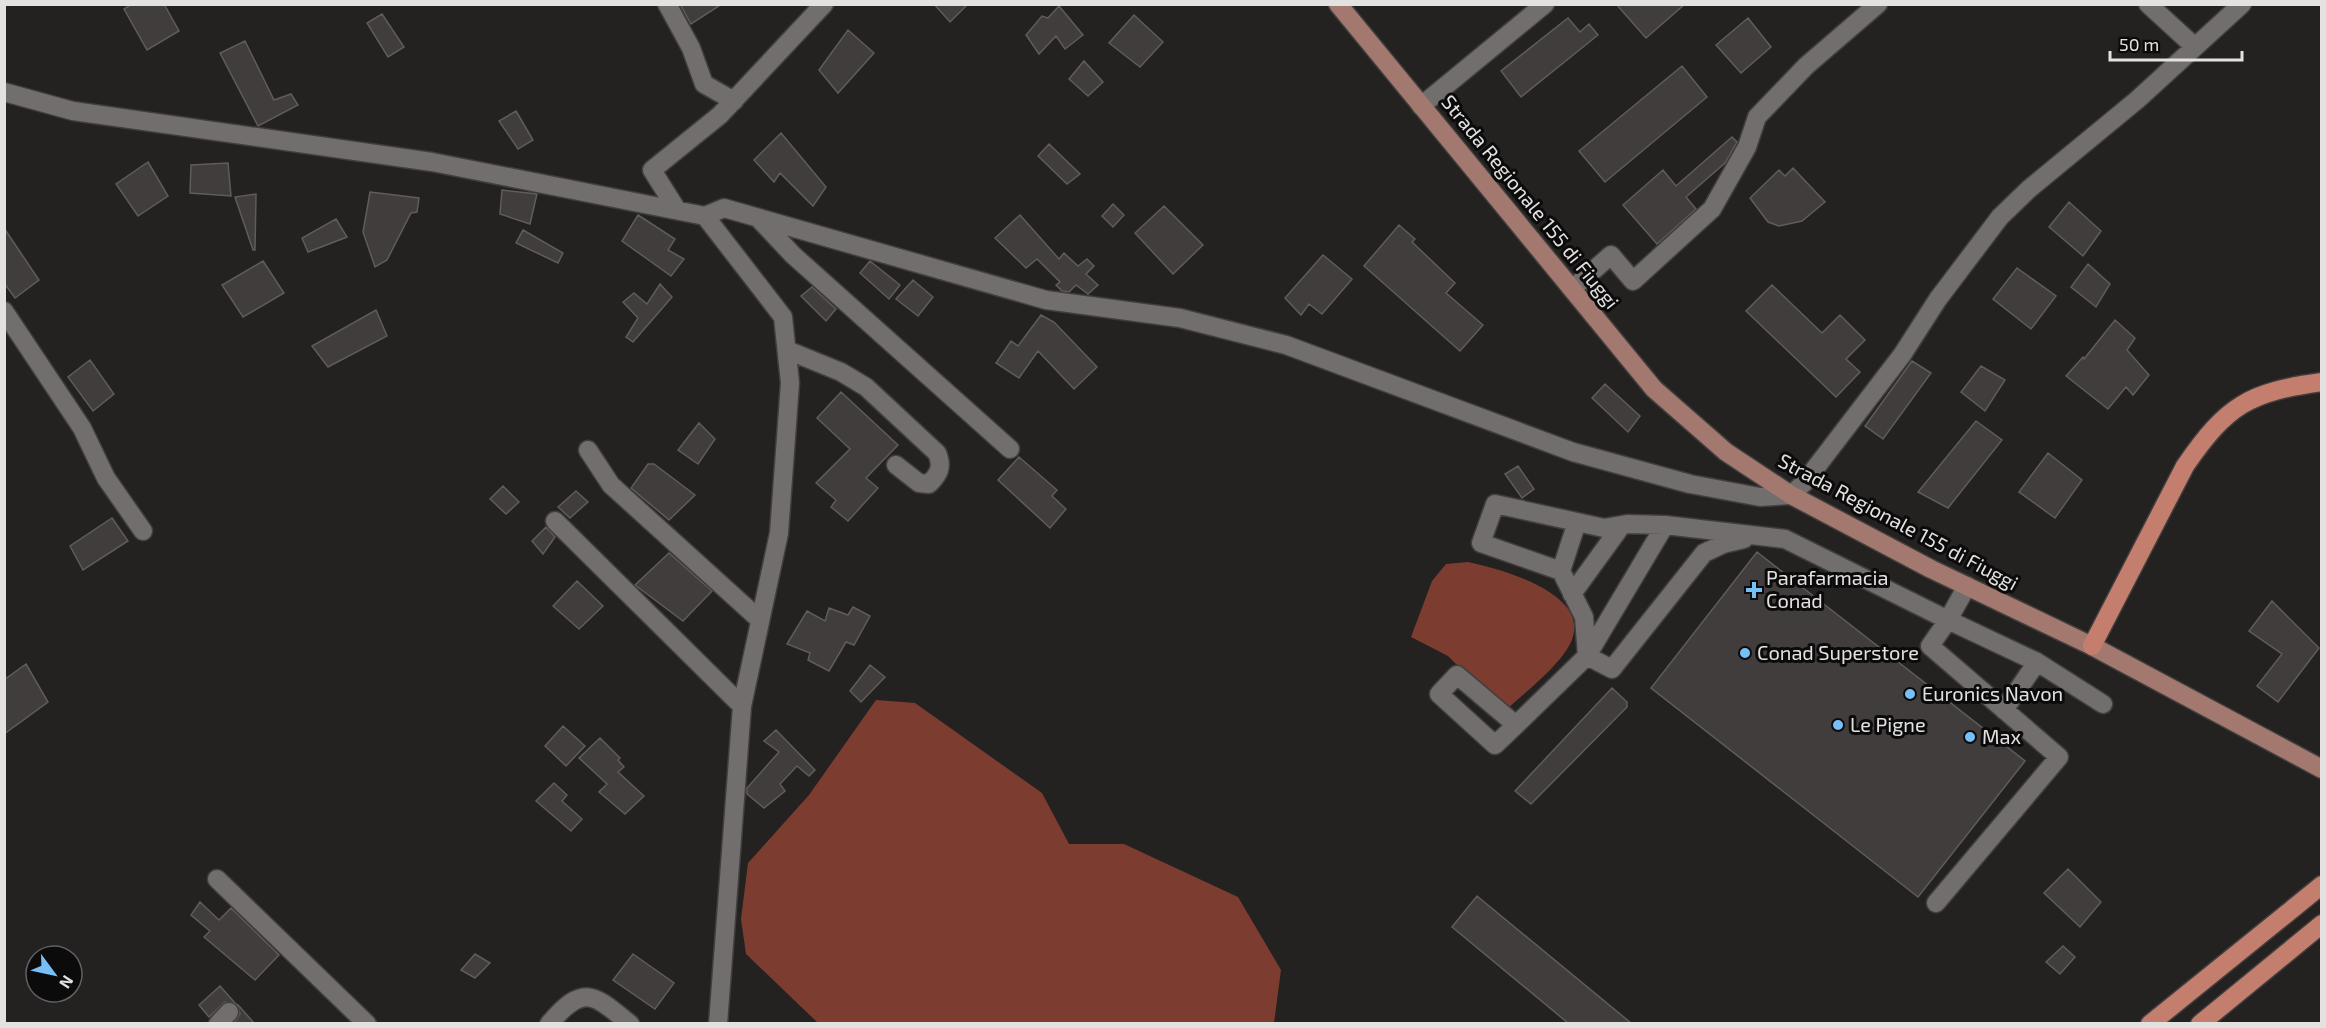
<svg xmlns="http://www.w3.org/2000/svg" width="2326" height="1028" viewBox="0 0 2326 1028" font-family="'Exo 2',sans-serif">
<rect width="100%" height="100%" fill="#242121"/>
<path fill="#7c3d30" d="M1468 562C1500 569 1593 593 1571 642 1560 666 1524 693 1504 712L1448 656 1411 637 1432 581 1446 564Z
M876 700 915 703 1042 793 1069 844H1124L1238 897 1281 970 1274 1023H818L746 954 741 919 748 863 809 795Z"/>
<path fill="#403d3c" stroke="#5f5c5b" stroke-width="1.5" d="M132 4H164L179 31 147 50 124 9Z
M680 4H722L691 24Z
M934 4H968L950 22Z
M1616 4H1685L1646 38Z
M1059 6 1083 35 1065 49 1056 36 1039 54 1026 35 1042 16 1048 18Z
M382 14 404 47 388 57 367 23Z
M1134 15 1163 42 1140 67 1109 43Z
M1568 18 1580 32 1589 24 1598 35 1521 97 1501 71Z
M1748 18 1771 47 1741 73 1716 45Z
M848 30 874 53 838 93 819 70Z
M245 41 274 100 291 94 298 105 258 126 220 53Z
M1084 61 1103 82 1088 96 1069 79Z
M1682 66 1707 97 1605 182 1579 151Z
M516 111 533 140 518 149 499 121Z
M781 133 826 187 813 206 780 173 774 182 754 160Z
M1732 137 1737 142 1725 163 1686 197 1696 209 1657 244 1623 205 1663 170 1676 186Z
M1049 144 1080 174 1067 184 1038 156Z
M148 162 168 196 138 216 116 184Z
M228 163 231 196 190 193 191 165Z
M1793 168 1825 202 1802 221 1779 226 1768 222 1750 198 1779 170 1785 176Z
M502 190 537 194 530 224 500 214Z
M370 192 419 198 417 212 411 213 387 260 375 267 363 232Z
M256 194 255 250H253L235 197Z
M2069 202 2101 231 2083 256 2049 227Z
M1113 204 1124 215 1113 227 1102 216Z
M1164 206 1203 245 1173 274 1135 233Z
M638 215 675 239 668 250 684 259 671 276 622 241Z
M1020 215 1059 259 1064 253 1078 266 1087 259 1094 266 1086 274 1098 285 1088 294 1076 285 1069 292 1062 291 1056 285 1060 282 1037 259 1026 268 995 238Z
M336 219 347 237 308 252 302 238Z
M1399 225 1415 239 1412 242 1455 283 1446 293 1483 325 1460 351 1364 266Z
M4 228 39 280 15 298 4 283Z
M523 230 563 253 558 263 516 243Z
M1323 255 1352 279 1322 314 1309 304 1301 315 1285 298Z
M263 261 284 293 243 317 222 285Z
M870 261 900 285 889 299 860 273Z
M2088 264 2110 284 2096 307 2071 287Z
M2017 268 2056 296 2031 329 1993 299Z
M913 280 933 297 918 316 896 299Z
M660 284 672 297 633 342 626 337 638 318 623 302 634 293 647 304Z
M1772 285 1822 333 1840 315 1865 340 1846 359 1860 372 1836 397 1746 311Z
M812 287 836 309 826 321 801 296Z
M376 310 387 336 328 367 312 346Z
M1041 315 1054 322 1097 367 1074 389 1038 351 1019 378 996 363 1011 341 1018 346Z
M2115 320 2135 338 2127 350 2149 375 2133 395 2126 387 2108 409 2066 376 2083 357 2084 359Z
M90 360 114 394 93 411 68 377Z
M1912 361 1931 373 1883 439 1865 426Z
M1981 366 2005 380 1985 411 1961 392Z
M1605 384 1640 416 1628 432 1592 398Z
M841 392 898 445 866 478 878 488 848 521 831 507 836 500 816 483 850 449 817 418Z
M1976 421 2002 440 1948 508 1918 492Z
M699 423 715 439 698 464 678 450Z
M2048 453 2082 480 2055 518 2019 492Z
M1019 457 1057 490 1052 496 1066 509 1050 528 998 480Z
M648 464H654L695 495 669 520 631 488Z
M1518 466 1534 489 1522 498 1505 474Z
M503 486 519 502 506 514 490 499Z
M576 491 588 502 570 518 558 507Z
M112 518 128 541 83 570 70 546Z
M546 527 555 537 543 554 532 541Z
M1757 552 2025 761 1918 897 1651 688Z
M669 553 712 591 683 621 635 585Z
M577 581 603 606 579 629 553 606Z
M2272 601 2319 648 2278 702 2257 686 2282 654 2249 631Z
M853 607 870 616 854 645 846 642 829 671 808 660 810 653 787 644 807 611 825 621 829 608 848 615Z
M26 664 48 702 4 734V680Z
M870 665 885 677 861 702 850 691Z
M1612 688 1627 702V707L1531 804 1515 791Z
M563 726 585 746 566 766 545 746Z
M776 730 815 770 809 776 797 766 780 784 785 791 764 808 747 794V788L779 752 764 741Z
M600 738 620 758 618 760 624 767 618 772 644 796 625 814 599 792 607 784 579 758Z
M554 783 567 795 562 801 582 819 571 831 536 801Z
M2068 869 2101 902 2080 927 2044 893Z
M1477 896 1631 1023H1568L1452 927Z
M200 902 219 920 231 908 279 955 255 980 204 937 210 931 191 915Z
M2063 946 2075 957 2060 974 2046 962Z
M475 954 490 963 475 978 461 970Z
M633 954 674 983 655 1009 613 980Z
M220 986 236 1004 225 1002 209 1017 199 1005Z
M237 1004 239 1006 254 1023H234L240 1014Z"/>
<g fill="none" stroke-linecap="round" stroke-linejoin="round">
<g stroke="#413f3e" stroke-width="21">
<path id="minor" d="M667 4 691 48 704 84 734 101
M2148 4 2195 47
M4 92 73 111 432 162 705 216 783 317 790 383 779 533 742 706 718 1024
M1421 106 1545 4
M677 210 652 170 720 115 824 4
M705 216 724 208 1046 300 1180 318 1286 345 1573 452 1690 484 1760 497 1791 495 1804 483 1902 355 1938 299 2000 217 2029 189 2137 100 2242 4
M760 220 793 255 1010 449
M1572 289 1611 255 1633 281 1712 209 1747 147 1757 117 1806 66 1878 4
M4 311 82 428 106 478 143 531
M787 350 841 372 866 387 937 453C943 467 939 474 929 484L919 483 896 465
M588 450 611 485 760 620
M555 521 742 706
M1665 525 1627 524 1604 528 1495 504 1481 543 1561 571 1584 617 1587 656 1612 669 1704 553 1723 544 1744 539
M1561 571 1577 522
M1572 594 1622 525
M2037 662 2103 704
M1516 725 1495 745 1439 694 1457 675 1516 725 1587 656 1665 525 1785 539 1948 620 1967 586
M217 879 367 1024
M1936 903 2059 757 1930 646 1948 620 2037 662 2004 710
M218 1024 229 1012
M549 1024C584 983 593 994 630 1024"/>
</g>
<g stroke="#413f3e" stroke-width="21">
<path id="major" d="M1338 4 1654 389 1726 452 1791 495 1931 569 2092 646 2322 769"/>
</g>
<g stroke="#413f3e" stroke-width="21">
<path id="highway" d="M2092 646 2185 466C2227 405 2249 392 2322 382
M2150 1024 2322 885
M2200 1024 2322 924"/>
</g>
<use href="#minor" stroke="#716e6d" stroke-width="18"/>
<use href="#major" stroke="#a3786e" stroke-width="18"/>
<use href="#highway" stroke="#c47e6e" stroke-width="18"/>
</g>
<g fill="#77bff7" stroke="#0c0b0b" stroke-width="2">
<path d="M1751 581h6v6h6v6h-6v6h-6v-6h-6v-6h6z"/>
<circle cx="1745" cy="653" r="6"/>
<circle cx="1910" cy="694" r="6"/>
<circle cx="1838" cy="725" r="6"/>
<circle cx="1970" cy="737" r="6"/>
</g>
<g text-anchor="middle" stroke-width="6" stroke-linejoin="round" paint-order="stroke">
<g font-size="20" fill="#e4e2e1" stroke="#0c0b0b">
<text transform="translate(1530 202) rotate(51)" y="7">Strada Regionale 155 di Fiuggi</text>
<text transform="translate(1898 522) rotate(28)" y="7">Strada Regionale 155 di Fiuggi</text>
</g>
<g font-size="20" fill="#e4e2e1" stroke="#0c0b0b" text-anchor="start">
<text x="1766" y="585">Parafarmacia<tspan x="1766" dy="23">Conad</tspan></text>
<text x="1757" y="660">Conad Superstore</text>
<text x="1922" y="701">Euronics Navon</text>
<text x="1850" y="732">Le Pigne</text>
<text x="1982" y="744">Max</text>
</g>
</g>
<rect width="2326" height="1028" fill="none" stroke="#e4e2e1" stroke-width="12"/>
<g transform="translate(54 974) rotate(123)"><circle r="28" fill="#0c0b0b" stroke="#626161" stroke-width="1.5"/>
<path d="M0-4.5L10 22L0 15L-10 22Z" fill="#77bff7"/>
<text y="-9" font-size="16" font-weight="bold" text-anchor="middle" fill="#e4e2e1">N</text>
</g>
<path d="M2110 51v9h132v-9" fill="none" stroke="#e4e2e1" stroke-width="3"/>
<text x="2119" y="51" font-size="18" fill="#e4e2e1" stroke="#0c0b0b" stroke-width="4.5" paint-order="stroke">50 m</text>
</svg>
